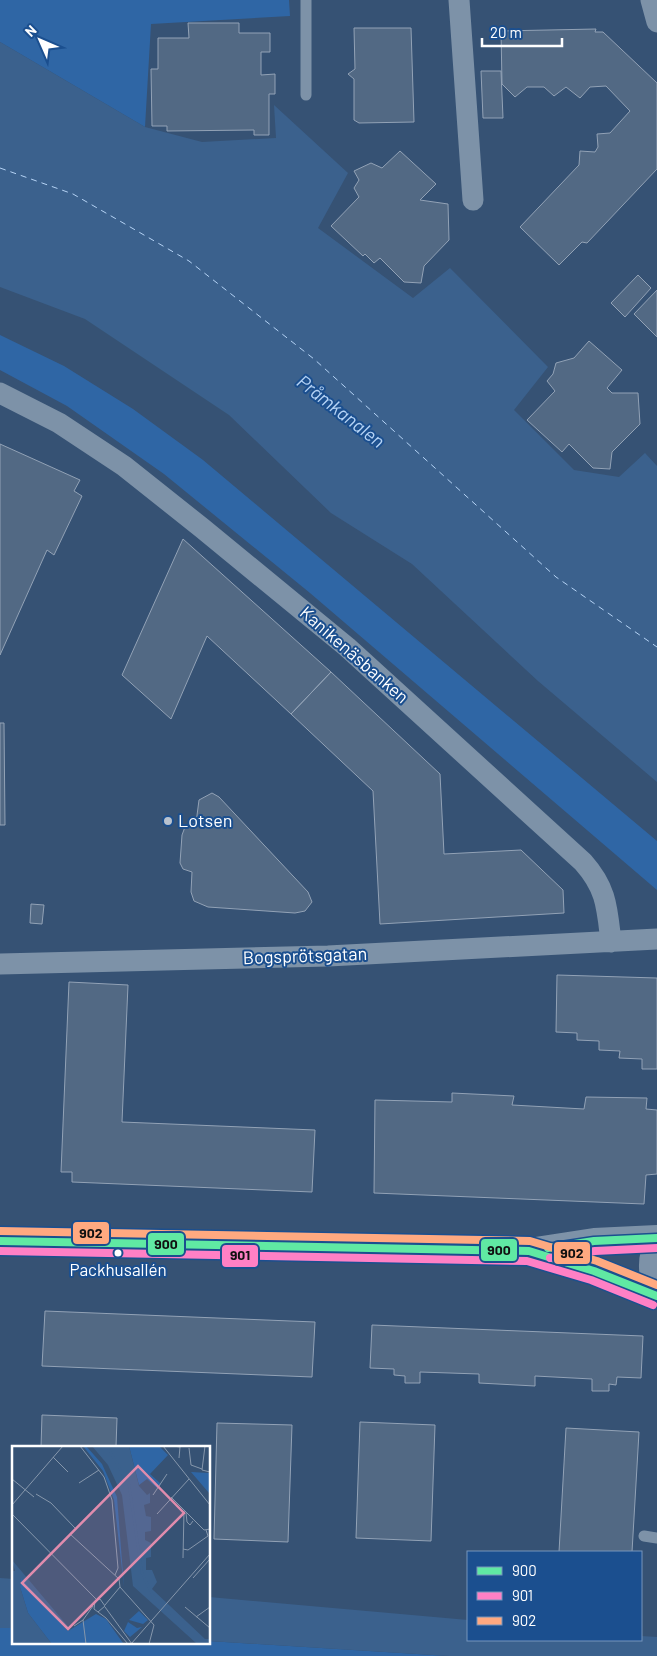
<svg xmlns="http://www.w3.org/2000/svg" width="657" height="1656" viewBox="0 0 657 1656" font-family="Barlow,sans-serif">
<rect width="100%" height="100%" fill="#365274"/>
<path fill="#2f66a5" d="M0 0H289L290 16 151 24 145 127 0 42Z
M0 335 64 366 133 409 203 460 657 841V890L310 593 164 474 67 406 0 370Z
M0 1628H14V1642L209 1641 449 1656H0Z"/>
<path fill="#3b618d" d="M0 42 145 127 202 142 276 138 274 105 348 173 318 228 413 298 450 268 548 367 514 410 574 470 619 477 645 453 657 466V782L538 681 412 564 331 513 229 415 85 319 0 287Z
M0 1578 14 1579V1628H0Z
M209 1597 468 1620V1640H641V1636L657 1637V1656H449L209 1641Z"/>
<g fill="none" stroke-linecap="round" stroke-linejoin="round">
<path stroke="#b5d3f5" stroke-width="1" stroke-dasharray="6 5" stroke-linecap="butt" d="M0 168 73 194 189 261 314 359 556 577 657 647"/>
</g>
<path fill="#526984" stroke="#92a2b6" d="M188 23H239V33H270V52H261V75L275 74V94H269V135H254V130L167 131V126H152L151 69H158V38H189Z
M354 28H411L414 122 359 123 354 120V79L348 74 355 69Z
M596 29 595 32H603L657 83V169L587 243 582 242 559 265 520 227 579 165 580 151 595 152 598 147 597 134 610 133 630 111 606 86 590 87 580 98 566 87 554 96 544 87H527L515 97 502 84 501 31Z
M481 71H501L503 118H483Z
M400 151 436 184 420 200 448 204 449 240 424 266 421 283 404 282 380 258 374 263 365 254 363 256 331 226 359 197 354 188 359 180 354 171 371 163 382 168Z
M638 275 651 288 625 317 611 303Z
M657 290V337L634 314Z
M589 341 622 370 607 388 612 393H638L640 424 612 452 610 469 593 468 569 444 562 452 527 420 555 391 547 381 553 374 556 363 574 358Z
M0 444 80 480 74 491 82 496 54 555 47 550 0 655Z
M183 539 331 672 291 714 207 636 171 719 122 675Z
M331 672 440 774 444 854 521 850 563 890 564 913 380 924 373 791 291 714Z
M0 723H4L5 825H0Z
M212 793 219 797 308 892 312 902 305 911 295 913 208 907 194 901 191 892 192 872 183 869 180 863 182 835 185 827 196 823 199 800Z
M31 904 44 905 42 924 30 923Z
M557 975 657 978V1069H642V1059L619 1058 620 1051 599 1050V1041L577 1040V1033L556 1032Z
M69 982 128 985 122 1122 315 1130 312 1192 72 1182V1172H61Z
M452 1093 514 1096 512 1105 584 1109 586 1097 647 1098 646 1109 657 1110V1174L646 1175 644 1204 374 1193 375 1100 452 1102Z
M45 1311 315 1322 312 1377 42 1366Z
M372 1325 643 1336 641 1378 617 1377 616 1385 609 1384V1391H592V1379L535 1376V1386L479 1383V1374L420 1372V1383H405V1376L394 1375V1369L370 1368Z
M42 1415 117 1418 116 1447H41Z
M360 1422 435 1425 431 1541 356 1538Z
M217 1423 292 1425 288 1542 214 1539Z
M566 1428 639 1432 632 1552H559Z"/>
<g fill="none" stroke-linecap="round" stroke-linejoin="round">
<path stroke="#7d92a8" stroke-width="11" d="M306 95V0
M644 1536 657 1538"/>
<path stroke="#7d92a8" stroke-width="21" d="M459 0 473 200
M651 0 657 22
M0 393 59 423 124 466 202 528 347 647 583 862C607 889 607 908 611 942
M0 964 328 956 657 939"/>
<path stroke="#7d92a8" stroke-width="26" d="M0 1241 529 1251 594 1241 657 1238
M657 1245C648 1261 653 1278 657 1294
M537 1253 594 1271 657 1296"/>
<g stroke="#1b4f8f" stroke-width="11">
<path id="bus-1" d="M0 1241 529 1251 594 1271 657 1296
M548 1248 594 1241 657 1238"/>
</g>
<g stroke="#1b4f8f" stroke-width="11">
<path id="bus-2" d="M0 1251 527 1261 591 1280 653 1305
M550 1258 595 1251 657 1248"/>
</g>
<g stroke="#1b4f8f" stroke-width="11">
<path id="bus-3" d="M0 1231 530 1241 597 1261 657 1285"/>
</g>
<use href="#bus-1" stroke="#60e9a3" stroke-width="8"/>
<use href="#bus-2" stroke="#ff80c5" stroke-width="8"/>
<use href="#bus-3" stroke="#ffa980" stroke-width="8"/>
</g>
<circle fill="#b9c2ce" stroke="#1b4f8f" stroke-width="2" cx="168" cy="821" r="5"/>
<circle fill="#fff" stroke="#1b4f8f" stroke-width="2" cx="118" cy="1253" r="4.5"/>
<g text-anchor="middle" stroke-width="4" stroke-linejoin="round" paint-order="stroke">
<g font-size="17" fill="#fff" stroke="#1b4f8f">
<text x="118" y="1276">Packhusallén</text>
</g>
<g font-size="18" fill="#fff" stroke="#1b4f8f">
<text transform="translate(354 655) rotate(41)" y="6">Kanikenäsbanken</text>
<text transform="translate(305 956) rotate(-2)" y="6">Bogsprötsgatan</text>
</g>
<g font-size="18" fill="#fff" stroke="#1b4f8f" text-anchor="start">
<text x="178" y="827">Lotsen</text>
</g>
<g font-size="19" font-style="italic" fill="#b5d3f5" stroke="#1b4f8f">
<text transform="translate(341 411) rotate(38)" y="7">Pråmkanalen</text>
</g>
</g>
<g transform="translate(12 1446)">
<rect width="198" height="198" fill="#365274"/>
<path d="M71 0H74L90 18 105 51 112 141 102 54 91 25ZM117 0H147L156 9 138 28 149 38 145 42 135 33 127 39ZM179 26 197 27V47ZM9 131 56 185 84 168 94 173 111 197H39L16 167 8 141ZM127 165 136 174 131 178 117 174ZM116 176 125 182 130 181 118 191 112 185Z" fill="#2f66a5"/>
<path d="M80 0H117L127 40 135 49 138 47V57L132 59 134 70 139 71V85L133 86V94L139 97V111L134 112V124H140L145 136 140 143 193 193H197V197H184L121 140 110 49 96 19ZM0 114 59 184 56 185 9 132 8 141 16 167 39 197H0V125H3Z" fill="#3b618d"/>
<path fill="none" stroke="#3b618d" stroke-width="2.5" d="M95 0 117 39 130 127 141 150 151 160M154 162 188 198"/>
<path fill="none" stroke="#8697ac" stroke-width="1" d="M68 0 92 31 100 54 106 122 103 129M151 0 198 59M161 0 168 1 167 12M193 0 190 24 198 26M177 2 179 19 190 23M41 11 56 26M0 33 22 51M67 37 87 24M24 48 39 57 63 82M141 49 155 28M159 51 192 84 198 83M0 59 51 0M174 67 175 76 178 79 181 75M0 68 85 154M145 68 177 33M58 88 107 133 108 141 142 179 137 198M171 103 176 104 196 90 194 84M171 112 172 65M181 132 198 113M93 159 108 141M93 161 120 198M173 161 198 182M86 166 93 160 88 153 83 155 82 163 94 172 116 198M184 171 198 161M71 174 74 198M62 180 71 174 81 160M119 198 198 108"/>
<path fill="#e08cad" fill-opacity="0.15" stroke="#e08cad" stroke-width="2.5" d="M126 20 172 67 56 183 10 137Z"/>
<rect width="198" height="198" fill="none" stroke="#fff" stroke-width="2.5"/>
</g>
<g stroke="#1b4f8f" stroke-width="2">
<rect x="72" y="1221" width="38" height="24" rx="5" fill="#ffa980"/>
<rect x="147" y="1232" width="38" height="24" rx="5" fill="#60e9a3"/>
<rect x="480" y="1238" width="38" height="24" rx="5" fill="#60e9a3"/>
<rect x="553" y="1241" width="38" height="24" rx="5" fill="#ffa980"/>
<rect x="221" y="1244" width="38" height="24" rx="5" fill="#ff80c5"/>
</g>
<g font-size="14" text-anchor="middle" font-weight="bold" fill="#111">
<text x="91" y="1238">902</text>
<text x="166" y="1249">900</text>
<text x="499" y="1255">900</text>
<text x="572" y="1258">902</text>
<text x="240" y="1260">901</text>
</g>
<rect x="467" y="1551" width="175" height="90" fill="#1b4f8f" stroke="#7695bc"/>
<rect x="477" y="1567" width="25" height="8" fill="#60e9a3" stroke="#7695bc"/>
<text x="512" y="1576" font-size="15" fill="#ffffff">900</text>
<rect x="477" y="1592" width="25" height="8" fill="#ff80c5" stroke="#7695bc"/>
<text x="512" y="1601" font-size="15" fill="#ffffff">901</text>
<rect x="477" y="1617" width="25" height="8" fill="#ffa980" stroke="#7695bc"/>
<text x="512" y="1626" font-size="15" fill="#ffffff">902</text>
<g transform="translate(40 40) rotate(315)" stroke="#1b4f8f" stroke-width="4" paint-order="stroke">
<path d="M0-4L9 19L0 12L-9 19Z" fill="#ffffff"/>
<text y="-8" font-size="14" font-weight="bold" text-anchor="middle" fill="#ffffff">N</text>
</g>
<path d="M482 38v8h80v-8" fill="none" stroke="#ffffff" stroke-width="2.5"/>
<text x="490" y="38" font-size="15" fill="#ffffff" stroke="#1b4f8f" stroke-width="4" paint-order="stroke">20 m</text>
</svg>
